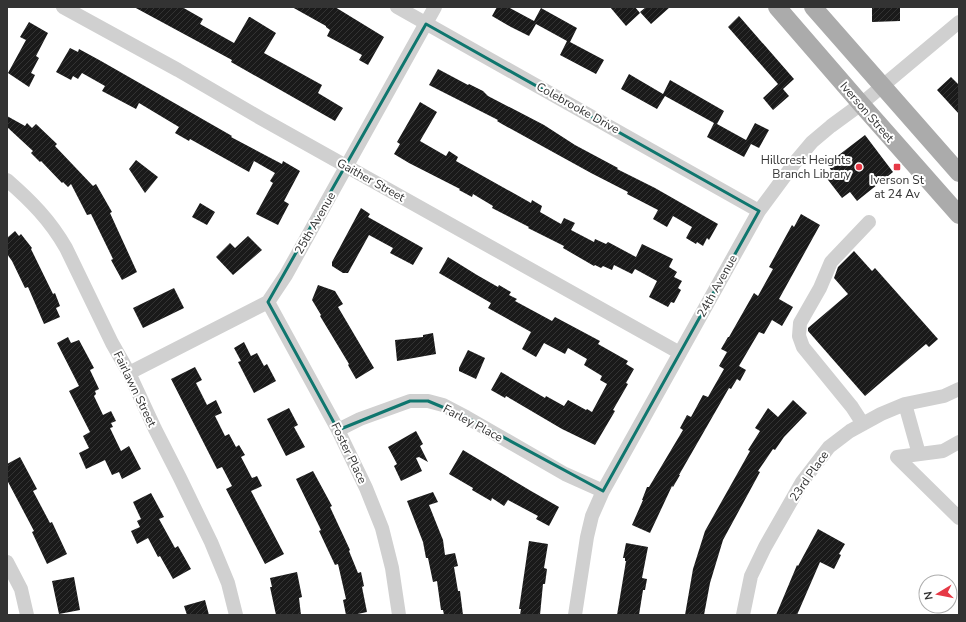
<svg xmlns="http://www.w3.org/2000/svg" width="966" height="622" viewBox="0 0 966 622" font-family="'Nunito Sans',sans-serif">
<defs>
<pattern id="building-hatch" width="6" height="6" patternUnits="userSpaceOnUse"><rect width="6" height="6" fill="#1a1a1a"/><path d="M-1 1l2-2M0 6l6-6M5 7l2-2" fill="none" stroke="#333"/></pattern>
</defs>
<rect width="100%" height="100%" fill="#fff"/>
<path fill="url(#building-hatch)" d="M134 7H182L203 19 200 24 234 43 249 17H250L276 33 264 53 322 85 318 93 343 108 335 121 231 62 232 60Z
M292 7H335L384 37 368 65 359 60 362 55 327 36 330 30 326 27V26Z
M497 7H508L534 21 541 8 577 28 570 42 604 60 596 74 560 55 567 41 536 24 529 36 511 27 492 16Z
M610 7H635L640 13 626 26Z
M646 7H670L651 24 640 12Z
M872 7H900V21L872 22Z
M739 16 794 79 783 89 789 96 773 110 763 98 778 84 728 27Z
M29 22 48 33 36 56 39 58 31 73 35 75 29 87 8 73 26 40 20 37Z
M70 48 78 52 79 49 101 61 232 136 231 137 282 164 283 161 300 171 284 201 289 204 278 225 256 214 273 183 270 181 275 173 254 161 249 172 190 139 189 141 175 133 179 127 139 103 136 109 102 91 105 86 82 73 78 79 73 76 71 80 56 72Z
M438 69 468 85 469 84 483 91 488 96 544 125 575 145 618 168 617 169 655 188 718 224 709 240 707 238 703 246 697 242 696 244 686 238 692 227 673 216 667 227 653 219 658 210 627 194 628 192 591 173 502 124 497 121 498 120 429 85Z
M629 74 663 94 670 80 724 111 717 124 746 140 755 123 769 130 759 148 751 144 744 157 707 137 714 123 665 96 657 109 621 89Z
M951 77 959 85V114L937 90Z
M420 102 437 112 420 141 446 156 449 151 458 157 456 161 531 203 532 200 542 206 540 212 561 224 564 218 575 223 571 230 594 242 595 239 606 244 608 242 636 257 642 244 673 259 669 267 677 272 674 277 682 281 678 288 681 290 674 303 671 302 668 307 649 297 657 281 635 269 632 274 614 265 612 270 603 266 601 268 595 265 594 266 563 248 564 246 528 228 529 227 492 208 493 206 473 194 472 197 459 190 460 189 409 163 394 154 400 144 397 142Z
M7 116 25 126 27 123 32 128 36 124 57 144 55 146 93 186 96 184 112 212 110 213 137 272 122 280 111 260 113 259 91 214 87 215 71 184 68 187 63 182 62 183 41 161 40 162 31 153 33 151 7 127Z
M865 135 893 172 857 201 850 192 842 198 825 176 831 170 827 164Z
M136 160 158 177 145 193 129 169Z
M200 203 215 212 207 225 192 217Z
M361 208 370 214 368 217 423 248 413 265 390 253 393 248 369 235 348 273H343L332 266V262Z
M801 214 820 225 779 299 793 307 782 326 772 320 764 334 759 332 739 366 746 370 740 381 737 379 731 389 729 388 679 475H680L673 487 672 486 650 533 632 525 643 500H642L647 487H649L683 430 680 428 687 415 691 417 703 395 708 397 724 369 719 366 727 352 721 349 728 337H729L754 293 758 296 773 269 769 267 792 225 794 227Z
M15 231 19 236 21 234 32 248 31 249 53 294 55 293 60 306 56 308 60 317 44 324 28 287 25 288 12 261 7 254V238Z
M248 236 262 250 233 275 216 257 230 243 235 248Z
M854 251 872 271 875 268 938 339 929 347 926 344 865 396 808 331V328L848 294 834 278 838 267Z
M448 257 477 275 498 287 499 285 511 292 509 295 517 299 515 301 552 321 555 317 600 341 598 344 628 361 626 364 634 369 626 383 628 384 613 410 615 411 595 445 562 429 506 396 505 398 491 390 501 372 545 398 546 396 564 406 568 400 586 410 587 409 592 412 607 384 600 380 602 376 584 365 587 359 568 348 565 354 544 343 536 357 522 349 531 332 488 308 491 303 439 273Z
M318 285 335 291 343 304 338 307 374 368 356 379 348 365 349 364 320 316 321 315 312 300Z
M174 288 184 308 143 328 133 308Z
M433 333 436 354 397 361 395 340 423 337V335Z
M68 337 71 343 79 340 94 368 90 370 99 389 95 391 96 394 94 396 103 415 111 411 116 421 111 423 113 427 110 428 121 451 129 446 141 469 122 479 119 472 112 475 105 460 86 469 79 453 89 448 83 436 90 432 69 391 79 386 57 343Z
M244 342 251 356 257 353 264 366 267 364 276 381 254 393 238 362 241 361 234 348Z
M468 350 485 358 476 379 459 371V368Z
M195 367 202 380 196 383 207 405 216 400 222 413 215 416 225 436 229 434 236 447 239 445 245 455 241 457 252 478 257 476 262 486 251 491 284 554 265 564 226 489 232 486 222 467 217 469 171 379Z
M793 400 807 413 784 437 775 450 773 449 758 471 760 472 723 540 710 583 704 615H685L693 569 705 531 750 451 748 450 760 431 755 428 768 408 778 417Z
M289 408 298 425 294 427 305 447 286 456 267 419Z
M416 431 423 444 420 446 428 462 419 457 416 458 422 471 401 481 394 466 397 464 388 447Z
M463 450 531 491 559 507 549 526 536 519 538 516 508 500 504 506 492 498 491 501 472 490 473 488 449 474Z
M20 457 37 489 33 491 50 523 52 522 67 554 47 564 32 532 34 531 7 480V464Z
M313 471 332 506 330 507 350 550 349 551 358 573 361 572 364 586 362 587 367 612 353 615H346L343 600 346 599 338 564 335 565 319 531 321 530 296 479Z
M433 492 438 502 429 505 443 540 445 555 455 553 458 566 454 567 458 591H460L463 615H444L443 610H441L437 581 433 582 428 558H426L423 542 407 501Z
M151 493 164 517 159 519 175 548 178 546 191 569 173 579 160 556 158 557 148 538 137 544 131 531 140 527 137 521 141 519 133 502Z
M818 529 845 544 839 554 841 555 834 569 820 562 797 615H776L797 565 798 566Z
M529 541 548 544 544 568 547 569 545 584H543L540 615H520L521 609H519Z
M626 543 648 547 642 578 647 579 645 590H643L639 615H617L626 561H625V558H623Z
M297 572 302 597 299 598 301 615H276L270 587H272L270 578Z
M74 577 80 610 59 614 52 581Z
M205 600 209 615H187L184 606Z"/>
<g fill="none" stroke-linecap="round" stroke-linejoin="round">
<path stroke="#d0d0d0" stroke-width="14" d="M63 7 178 70 262 119 680 353
M397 7 759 211
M7 180C31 201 50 220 66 248L112 343 129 373 155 429 180 478 211 542 228 583 236 615
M268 302 338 430 366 488 382 528 392 568 399 615
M129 373 268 302 286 275 435 7
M905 404 919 454
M863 424 852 407 803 347 799 336 800 323 820 288 831 262 869 222
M338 430 360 419 410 401H428L443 405 466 417 565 474 603 491
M959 442 943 451 897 457 959 518
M7 562 21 589 27 615
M575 615 587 537 592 516 603 491 759 211 796 161 812 142 831 126 861 104 959 22
M743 615 751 576 765 547 802 482 829 447 850 431 881 414 905 404 944 396 959 389"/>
<path stroke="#ababab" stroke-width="18" d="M777 7 861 104 959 215
M813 7 959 173"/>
</g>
<path fill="none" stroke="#0f766e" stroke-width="3" stroke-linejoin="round" d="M426 24 759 211 603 491 466 417 428 401H410L338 430 268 302Z"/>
<g fill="#e63946" stroke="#fff" stroke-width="1.5">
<circle cx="859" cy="167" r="4"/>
<rect x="893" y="163" width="8" height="8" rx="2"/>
</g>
<g text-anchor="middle" stroke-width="4" stroke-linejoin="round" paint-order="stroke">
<g font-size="12" fill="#333" stroke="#fff">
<text transform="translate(578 108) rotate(29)" y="4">Colebrooke Drive</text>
<text transform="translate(867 112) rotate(49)" y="4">Iverson Street</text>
<text transform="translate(371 180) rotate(29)" y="4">Gaither Street</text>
<text transform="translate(315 223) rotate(-60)" y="4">25th Avenue</text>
<text transform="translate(717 286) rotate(-61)" y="4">24th Avenue</text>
<text transform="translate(135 389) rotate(64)" y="4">Fairlawn Street</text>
<text transform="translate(473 423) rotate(28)" y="4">Farley Place</text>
<text transform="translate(349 453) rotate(64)" y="4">Foster Place</text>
<text transform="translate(809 476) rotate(-55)" y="4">23rd Place</text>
</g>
<g font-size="12" fill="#333" stroke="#fff" text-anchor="end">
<text x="851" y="164">Hillcrest Heights<tspan x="851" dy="14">Branch Library</tspan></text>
<text x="897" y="184" text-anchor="middle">Iverson St<tspan x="897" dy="14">at 24 Av</tspan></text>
</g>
</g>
<rect width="966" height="622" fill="none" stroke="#333333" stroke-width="16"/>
<g transform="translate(938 594) rotate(260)"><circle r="19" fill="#ffffff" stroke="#adadad"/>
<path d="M0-3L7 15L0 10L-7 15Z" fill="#e63946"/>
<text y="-6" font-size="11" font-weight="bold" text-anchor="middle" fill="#333333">N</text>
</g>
</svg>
